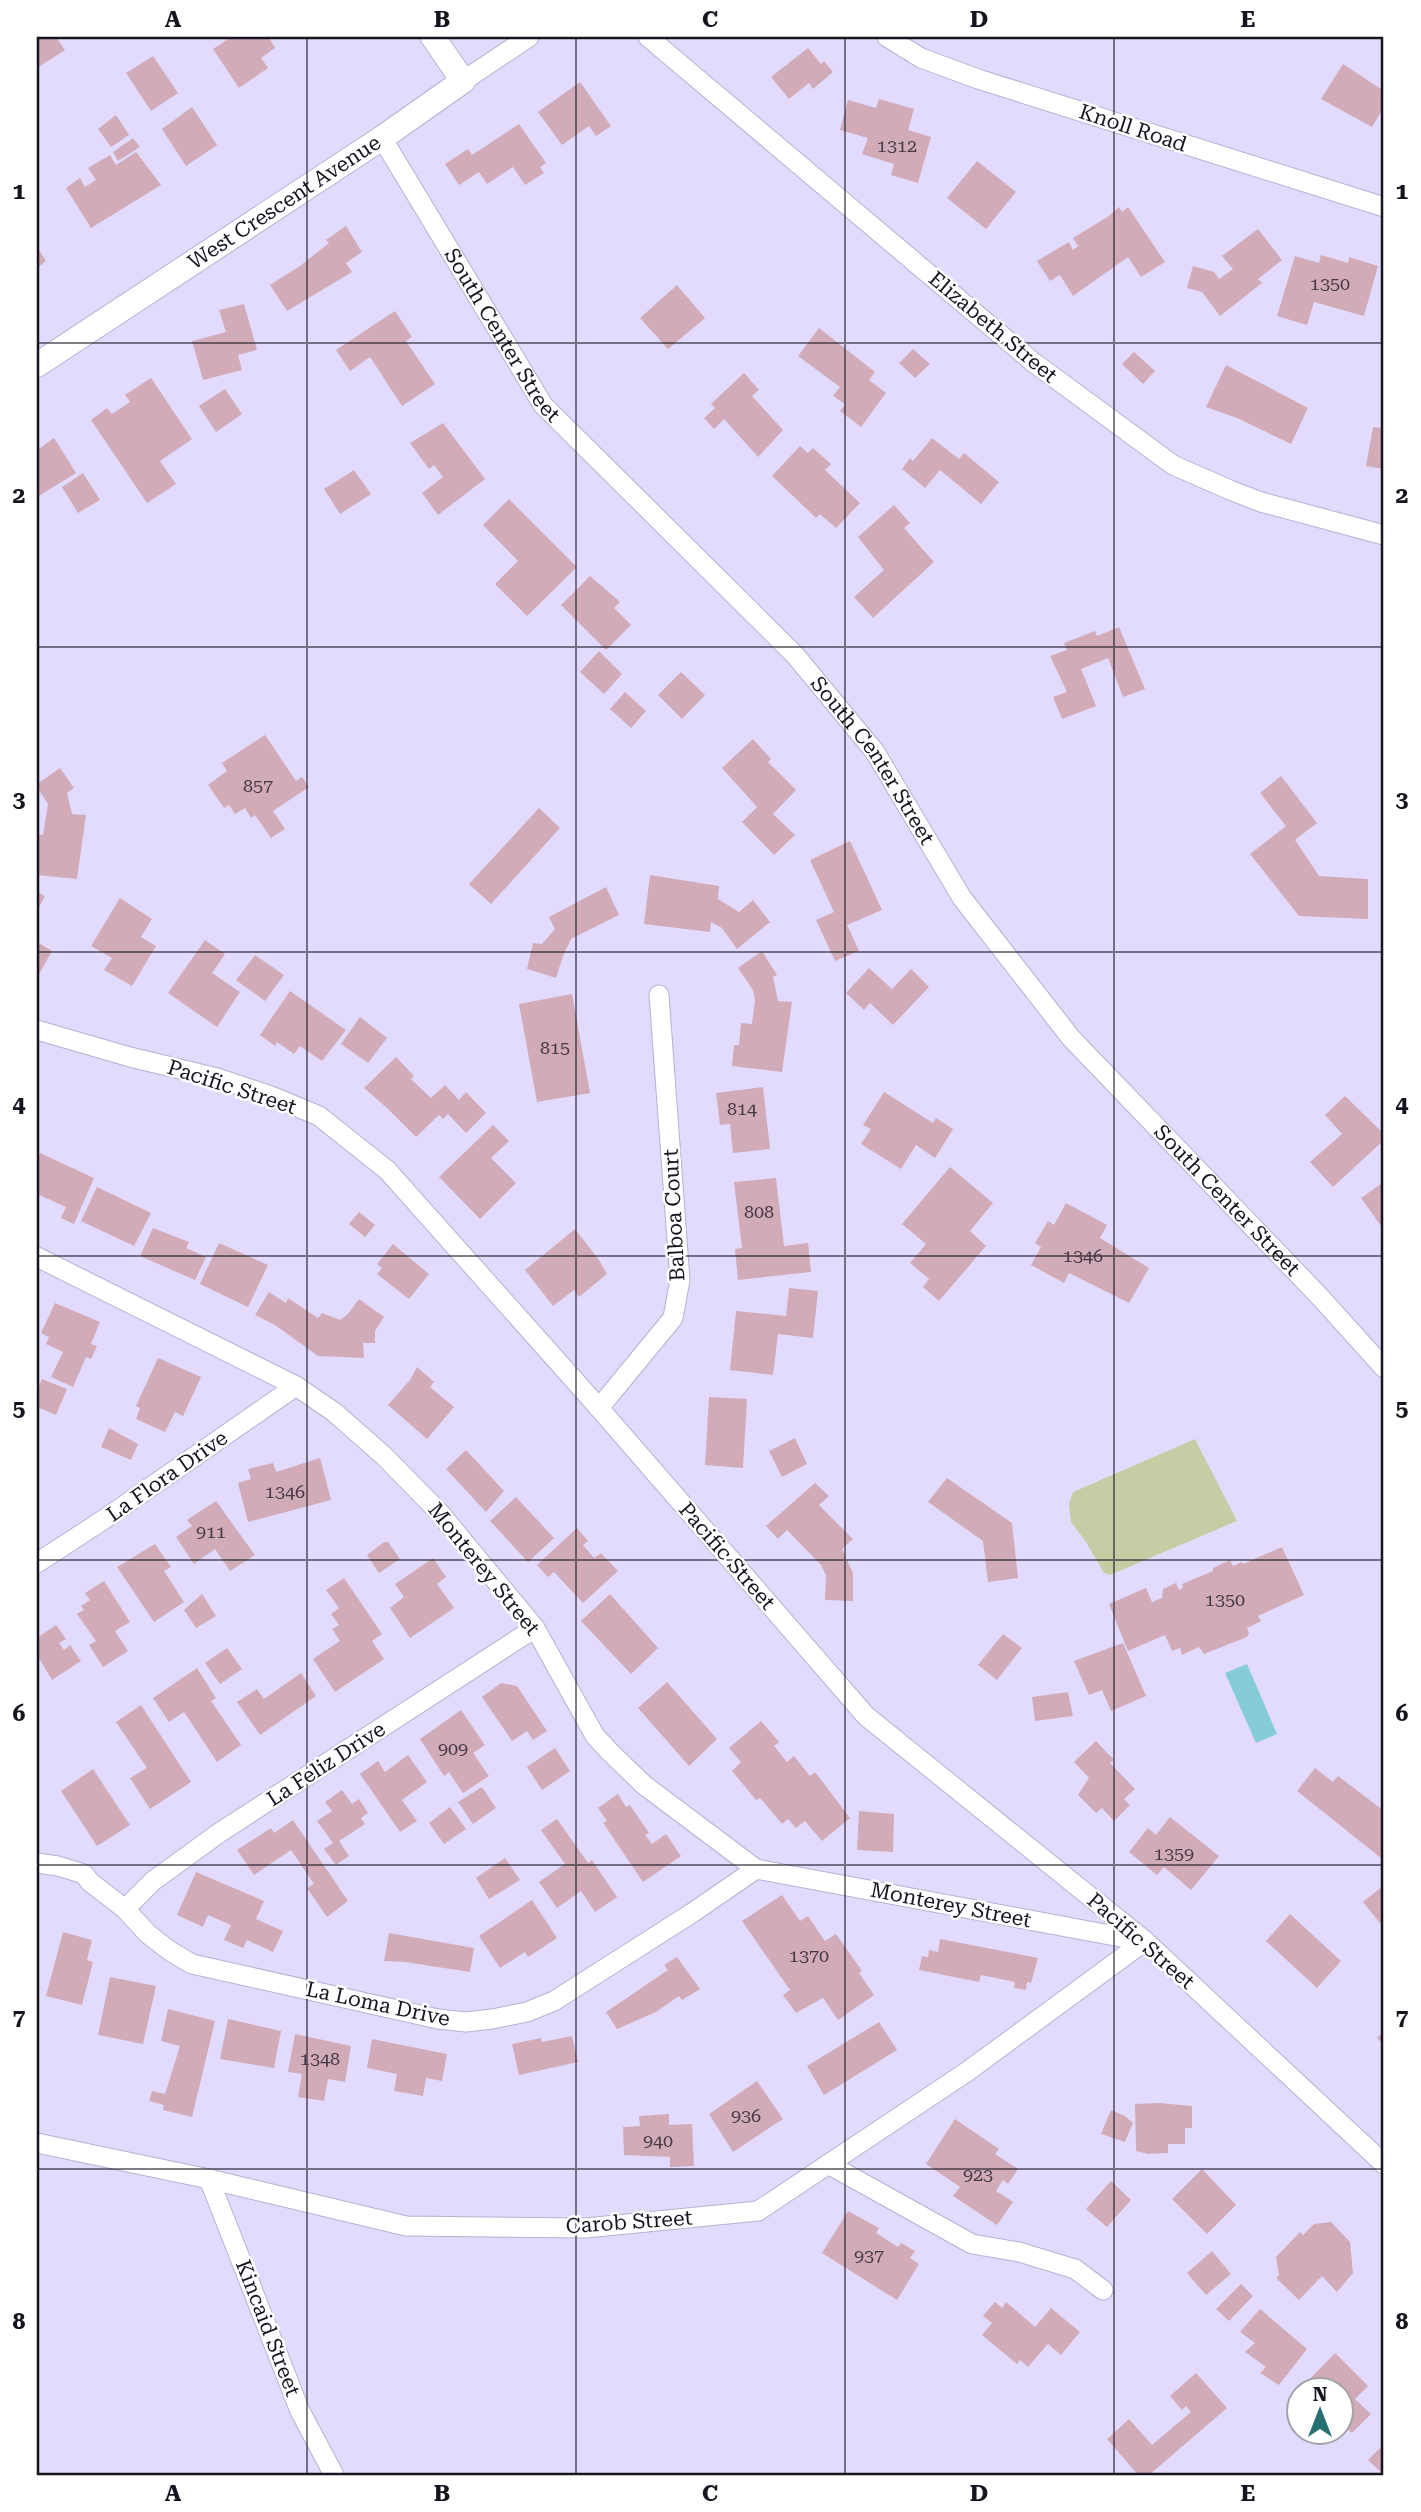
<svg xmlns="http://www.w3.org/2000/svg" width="1421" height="2512" viewBox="0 0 1421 2512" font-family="'Roboto Serif',serif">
<rect width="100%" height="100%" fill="#e3dbfe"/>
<path fill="#c6cda5" d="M1195 1439 1237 1521 1110 1575 1104 1573 1086 1542 1071 1522 1069 1504 1073 1492Z"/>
<path fill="#86cbd8" d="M1247 1664 1277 1734 1256 1743 1225 1673Z"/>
<path fill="#d1abb8" d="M37 37H56L65 50 37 68Z
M231 37H269L275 48 261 58 268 68 239 88 213 49Z
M808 48 821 64 824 61 833 72 813 89 809 83 789 99 771 77Z
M153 56 178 93 151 111 126 73Z
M1343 64 1384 91V107L1372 127 1321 99Z
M580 82 611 126 596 136 589 126 562 145 538 112Z
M879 99 914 109 908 130 931 137 918 183 891 175 894 164 862 154 868 138 840 130 848 100 876 108Z
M192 107 217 145 186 166 162 129Z
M116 115 129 135 111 147 98 129Z
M519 124 546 163 540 167 544 173 525 185 513 167 487 184 479 172 459 185 445 164 468 149 472 155Z
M133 138 140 147 118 161 113 152Z
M136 152 161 185 91 228 66 188 80 178 85 187 96 180 88 168 110 155 116 165Z
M977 161 1016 192 986 229 947 198Z
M1119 207 1122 212 1128 207 1165 262 1141 277 1128 257 1073 296 1060 275 1050 281 1037 261 1069 242 1073 250 1078 246 1073 238 1109 216Z
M346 226 362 252 346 263 352 272 287 311 270 285 300 266 329 243 326 240Z
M1258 229 1282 260 1258 279 1262 283 1220 316 1202 292 1187 288 1193 266 1214 272 1219 279 1233 269 1222 256Z
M37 247 46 261 37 268Z
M1321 255 1348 263 1349 257 1378 266 1364 316 1314 302 1307 325 1277 316 1295 256 1319 263Z
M677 285 705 318 668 349 640 318Z
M244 304 257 350 238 355 242 370 203 380 192 341 226 332 219 310Z
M395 311 412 337 406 341 435 384 402 406 370 357 350 371 336 350Z
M819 328 875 372 869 380 886 393 861 427 840 411 845 404 833 396 840 387 798 356Z
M913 349 930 364 915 378 899 363Z
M1134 352 1155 371 1143 384 1122 364Z
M1226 365 1308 408 1291 444 1237 418 1206 407Z
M744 373 759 390 752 396 783 430 758 457 724 419 714 429 704 418 715 408 711 404Z
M151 378 192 439 160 461 176 484 147 503 91 420 107 408 112 414 130 402 125 395Z
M225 389 242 414 216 432 199 406Z
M443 423 485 479 438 515 422 493 443 477 434 465 429 469 410 443Z
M1373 427 1384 428V469L1366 466Z
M54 438 76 473 37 497V450Z
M932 438 959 459 964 453 999 482 981 504 940 470 925 488 902 469 910 458 913 461Z
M800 446 808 453 813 448 831 464 825 470 860 503 836 528 820 514 816 518 772 476Z
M354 470 371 494 340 514 324 489Z
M83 473 100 500 78 513 62 487Z
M509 499 577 567 527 616 495 584 518 561 483 525Z
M894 505 910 523 904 528 934 562 873 618 854 597 884 570 858 537Z
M590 576 620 602 614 608 631 625 606 650 561 605Z
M1119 627 1145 689 1123 697 1108 658 1081 669 1096 706 1062 719 1053 697 1067 692 1050 656 1067 650 1064 643 1095 631 1097 636Z
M599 651 622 674 604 694 580 672Z
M681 672 705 695 682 719 658 695Z
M625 692 646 711 631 728 610 709Z
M265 735 296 781 302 777 309 787 273 811 285 829 271 838 255 815 251 818 245 808 235 814 229 805 224 808 208 785 227 771 222 763Z
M753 739 771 759 768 762 796 790 773 814 795 835 774 855 742 822 757 807 722 768Z
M60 768 74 788 67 793 72 814 86 815 77 879 37 875V834L43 835 48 804 37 787V784Z
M1281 776 1317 823 1295 840 1319 876 1368 879V919L1299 916 1250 854 1286 826 1260 793Z
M539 808 560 828 491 904 469 884Z
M850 841 882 910 847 925 859 951 835 961 816 920 834 912 810 860Z
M650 875 719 886 718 899 739 912 753 900 770 922 737 949 722 928 711 922 710 932 644 924Z
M606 887 619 915 571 939 563 956 556 978 527 969 533 943 542 944 555 929 549 917Z
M37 892 45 896 37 911Z
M120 898 152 919 141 937 156 946 132 986 104 970 112 958 91 946Z
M205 940 225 954 212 973 240 992 217 1027 168 993Z
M37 942 52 951 37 978Z
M762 951 777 975 773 977 778 1001 792 1002 782 1072 732 1066 734 1045H739L741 1023 752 1024 755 1000 753 990 738 968Z
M255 955 284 975 265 1001 236 980Z
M869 968 892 989 911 969 929 987 893 1025 870 1003 864 1010 846 993Z
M290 991 346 1030 322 1061 300 1046 294 1054 277 1042 275 1046 260 1035Z
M572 994 590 1093 537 1102 519 1004Z
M360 1017 387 1038 368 1063 341 1044Z
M396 1057 414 1076 411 1079 431 1098 445 1085 459 1100 466 1092 486 1113 466 1133 448 1114 443 1119 439 1115 416 1137 387 1108 364 1088Z
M763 1087 770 1149 733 1153 730 1124 720 1125 716 1093Z
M884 1092 933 1123 936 1118 953 1129 935 1158 916 1145 901 1169 861 1144 871 1129 863 1125Z
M1345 1096 1384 1134V1140L1333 1187 1310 1162 1342 1134 1325 1115Z
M493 1125 509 1141 491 1158 516 1183 480 1219 439 1177Z
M40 1153 94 1178 74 1224 61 1218 66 1207 37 1194V1160Z
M950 1167 993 1203 970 1231 986 1246 939 1301 923 1287 929 1279 910 1263 926 1244 902 1224Z
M776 1178 784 1246 808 1243 811 1272 738 1280 735 1249 742 1248 734 1182Z
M1384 1182V1230L1361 1198Z
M97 1187 151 1213 134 1246 81 1221Z
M1066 1203 1107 1225 1100 1238 1149 1268 1129 1303 1069 1273 1064 1283 1031 1265 1041 1247 1035 1243 1048 1221 1054 1225Z
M359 1212 375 1225 365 1237 349 1224Z
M153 1228 189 1242 186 1248 206 1257 195 1280 140 1256Z
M575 1229 599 1260 607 1274 579 1297 574 1290 553 1306 525 1270Z
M219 1243 268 1265 248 1307 200 1284Z
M393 1244 429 1274 409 1299 377 1274 382 1268 377 1264Z
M789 1288 818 1291 813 1338 778 1334 773 1375 730 1370 736 1311 786 1316Z
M269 1292 286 1303 288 1298 318 1318 322 1313 340 1320 348 1314 359 1299 384 1317 375 1331V1343H363L364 1358 318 1356 275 1325 255 1315Z
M55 1303 100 1322 91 1344 97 1346 91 1359 86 1357 73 1387 51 1377 63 1352 46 1344 49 1337 41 1333Z
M158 1358 201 1377 183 1416 175 1412 165 1432 136 1419 140 1408 136 1406Z
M417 1367 434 1382 430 1387 454 1407 427 1439 388 1405 410 1380Z
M42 1379 67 1389 56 1415 37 1407V1391Z
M709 1397 747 1399 743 1468 705 1465Z
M109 1428 138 1444 131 1460 101 1447Z
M795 1438 807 1464 782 1477 769 1451Z
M466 1450 504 1491 486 1512 446 1469Z
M320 1458 331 1500 248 1522 238 1483 251 1479 248 1469 273 1463 276 1472Z
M947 1478 1012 1523 1018 1578 988 1582 983 1541 928 1502Z
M815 1483 829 1496 819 1505 853 1539 842 1549 853 1573V1601L825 1600 826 1575 821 1565 787 1530 778 1539 766 1526Z
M516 1497 554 1538 528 1562 490 1521Z
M216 1501 255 1555 230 1571 215 1549 194 1564 176 1537 192 1526 187 1520Z
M577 1528 588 1541 583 1545 594 1558 601 1553 618 1571 583 1603 554 1572 548 1577 537 1565Z
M384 1542H388L400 1559 379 1573 367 1555Z
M155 1544 171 1567 164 1571 184 1602 154 1622 117 1567Z
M1282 1547 1304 1595 1258 1616 1261 1621 1247 1628 1249 1633 1247 1637 1204 1654 1199 1647 1182 1655 1180 1648 1172 1651 1165 1635 1128 1651 1109 1604 1146 1588 1152 1602 1162 1598 1163 1589 1176 1583 1179 1590 1183 1587 1182 1584 1213 1571V1568L1230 1560 1233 1566 1242 1562 1243 1564Z
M433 1558 446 1577 437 1584 454 1608 410 1638 390 1608 404 1597 395 1584Z
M344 1578 382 1634 372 1641 384 1659 335 1692 313 1659 340 1641 332 1629 339 1625 331 1614 339 1608 326 1590Z
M104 1581 130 1622 115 1631 128 1651 103 1667 89 1645 96 1641 77 1614 84 1610 81 1606 90 1600 85 1593Z
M202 1594 216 1616 196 1628 184 1610Z
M610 1594 658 1648 631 1674 581 1621Z
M56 1625 66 1639 59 1643 64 1650 70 1645 81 1661 52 1680 37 1655V1638Z
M1003 1634 1022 1648 997 1680 978 1665Z
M1123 1643 1146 1696 1111 1711 1102 1690 1089 1695 1074 1661Z
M227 1648 242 1669 220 1684 205 1663Z
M197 1668 216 1698 211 1701 241 1745 217 1762 184 1712 169 1722 153 1698Z
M301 1673 316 1696 260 1735 237 1702 257 1689 264 1699Z
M667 1682 717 1739 689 1766 638 1708Z
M501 1683 517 1686 547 1731 533 1740 527 1731 512 1741 482 1697Z
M1068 1692 1073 1716 1035 1721 1032 1697Z
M141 1705 191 1782 150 1809 130 1778 147 1768 116 1722Z
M461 1710 485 1745 473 1753 489 1776 463 1793 449 1772 444 1776 420 1739Z
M761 1721 779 1742 774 1746 787 1762 794 1756 810 1776 815 1772 850 1818 822 1841 805 1821 796 1828 788 1819 782 1824 760 1798 756 1800 732 1771 741 1762 729 1748Z
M1096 1741 1114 1760 1110 1763 1135 1789 1124 1799 1130 1805 1114 1821 1102 1808 1096 1813 1078 1795 1089 1778 1074 1762Z
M555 1748 570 1771 542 1790 527 1767Z
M408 1755 427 1782 402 1800 417 1821 400 1832 360 1774 378 1761 385 1772Z
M1315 1768 1333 1782 1338 1776 1384 1811V1853L1381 1858 1297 1791Z
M93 1769 130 1825 97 1846 61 1791Z
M482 1787 496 1808 473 1824 458 1802Z
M342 1790 352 1804 359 1799 368 1813 361 1818 365 1824 339 1841 349 1856 336 1865 324 1849 333 1843 317 1821 332 1811 325 1802Z
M618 1794 626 1807 630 1805 649 1833 645 1835 652 1844 666 1834 681 1856 643 1882 603 1823 607 1821 598 1808Z
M450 1807 466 1829 444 1844 429 1823Z
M859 1811 894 1814 893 1852 857 1850Z
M1170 1817 1219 1856 1191 1890 1164 1867 1157 1875 1129 1852 1148 1828 1156 1835Z
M557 1819 588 1863 592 1860 617 1897 595 1912 581 1891 557 1908 539 1882 565 1864 541 1830Z
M293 1820 348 1901 327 1917 307 1888 314 1884 291 1850 254 1875 237 1850 271 1828 274 1833Z
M505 1858 520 1880 489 1899 476 1878Z
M196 1872 264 1901 256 1919 283 1931 273 1952 247 1940 243 1948 224 1940 231 1925 208 1915 203 1927 177 1915Z
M1384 1885V1919L1380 1923 1363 1902Z
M782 1895 800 1921 808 1916 825 1941 836 1934 862 1971 859 1973 874 1995 838 2020 823 1998 796 2013 783 1995 790 1990 742 1921Z
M532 1900 557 1938 528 1957 525 1952 500 1968 479 1936Z
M1290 1914 1341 1961 1317 1988 1266 1941Z
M63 1932 92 1940 87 1960 93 1962 82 2005 46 1996Z
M389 1933 474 1948 470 1972 405 1962 384 1961Z
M940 1939 1038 1958 1031 1983 1027 1982 1026 1990 1014 1988 1015 1982 981 1975 979 1982 919 1970 922 1956 928 1957 929 1950 938 1952Z
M677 1957 700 1989 682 2000 679 1996 656 2012 617 2029 606 2012 668 1970 664 1965Z
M110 1977 156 1986 143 2044 98 2035Z
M168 2009 215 2021 192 2117 163 2110 164 2105 149 2101 152 2091 165 2094 180 2046 161 2041Z
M228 2019 281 2031 274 2068 220 2059Z
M879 2022 897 2050 824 2095 807 2066Z
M1384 2031V2045L1377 2038Z
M295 2034 351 2046 345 2082 328 2079 324 2101 298 2097 302 2074 288 2072Z
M572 2036 578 2062 519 2075 512 2044 541 2038 542 2042Z
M372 2039 447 2054 442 2081 426 2078 423 2096 394 2091 397 2074 367 2068Z
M757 2081 783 2119 733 2152 709 2114Z
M1160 2103 1192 2106V2128H1185V2144H1168V2153L1148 2154 1136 2151 1135 2104Z
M1111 2110 1125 2116 1133 2123 1125 2142 1101 2134Z
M669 2114V2125L692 2124 694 2166 670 2167V2157L624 2155 623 2127 640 2126 639 2116Z
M955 2119 999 2149 995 2154 1018 2169 1008 2184 1003 2180 996 2191 1013 2202 997 2225 953 2196 960 2187 926 2164Z
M1202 2169 1236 2205 1207 2234 1172 2199Z
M1111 2181 1131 2200 1107 2227 1086 2209Z
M848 2211 879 2228 876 2233 898 2247 901 2243 915 2251 910 2258 919 2264 897 2300 822 2253Z
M1331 2222 1350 2242 1353 2273 1337 2292 1322 2276 1299 2300 1276 2278 1279 2275 1276 2257 1300 2232 1303 2235 1314 2224Z
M1212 2251 1231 2274 1206 2295 1187 2273Z
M1241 2284 1253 2296 1229 2321 1216 2309Z
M995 2302 1002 2308 1006 2302 1035 2327 1051 2308 1080 2332 1061 2355 1048 2344 1028 2367 1020 2360 1017 2364 982 2335 992 2323 983 2316Z
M1260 2309 1307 2349 1279 2385 1260 2373 1266 2367 1245 2352 1255 2343 1240 2332Z
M1335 2353 1368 2386 1355 2399 1371 2414 1352 2433 1340 2422V2390H1299Z
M1196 2373 1227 2408 1149 2475H1138L1107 2439 1129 2419 1152 2445 1191 2412 1186 2406 1182 2410 1170 2396Z
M1384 2444V2475L1368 2460Z"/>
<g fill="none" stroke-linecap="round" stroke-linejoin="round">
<g stroke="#b8b0d2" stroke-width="21">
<g id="minor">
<path d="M648 37 1033 362 1173 465 1230 490 1261 502 1384 535"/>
<path d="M887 37 921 58 978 79 1384 207"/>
<path d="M463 81 529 37"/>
<path id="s1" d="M382 138 543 405 795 655 875 752 962 898 1071 1038 1321 1298 1384 1368"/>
<path d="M37 1030 130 1057 217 1078 271 1096 319 1116 387 1170 599 1408 866 1716 1145 1941 1384 2164"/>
<path d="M37 1257 296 1386 334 1412 384 1456 439 1512 535 1628 595 1736 610 1752 644 1785 756 1869 1142 1941"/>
<path d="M599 1408 673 1318 680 1280 659 995"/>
<path d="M37 1563 103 1520 296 1386"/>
<path d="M37 1863 58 1866 84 1874 90 1882 125 1909 148 1934 170 1951 192 1964 438 2019 466 2022 492 2019 527 2012 554 2001 692 1913 756 1869"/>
<path d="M125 1909 153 1881 219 1833 535 1628"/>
<path d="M37 2143 209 2179 406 2226 586 2228 758 2211 968 2071 1145 1941"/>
<path d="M828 2164 972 2244 1019 2252 1075 2269 1103 2290"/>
<path d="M209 2179 300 2411 334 2475"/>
</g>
</g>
<g stroke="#b8b0d2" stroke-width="26">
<g id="tertiary">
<path id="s2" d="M37 365 382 138 463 81 433 37"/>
</g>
</g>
<use href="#minor" stroke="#fff" stroke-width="19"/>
<use href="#tertiary" stroke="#fff" stroke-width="24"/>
</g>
<path fill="none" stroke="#171420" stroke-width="2" stroke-opacity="0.55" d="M307 37V2475M576 37V2475M845 37V2475M1114 37V2475M37 343H1384M37 647H1384M37 952H1384M37 1256H1384M37 1560H1384M37 1865H1384M37 2169H1384"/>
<g text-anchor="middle" stroke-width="5" stroke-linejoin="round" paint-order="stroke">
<g font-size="18" fill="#463a46">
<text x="897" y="152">1312</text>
<text x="1330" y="290">1350</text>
<text x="258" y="792">857</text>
<text x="555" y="1054">815</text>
<text x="742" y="1115">814</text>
<text x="759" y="1218">808</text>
<text x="1083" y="1262">1346</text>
<text x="285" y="1498">1346</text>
<text x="211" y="1538">911</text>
<text x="1225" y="1606">1350</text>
<text x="453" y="1755">909</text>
<text x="1174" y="1860">1359</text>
<text x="809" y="1962">1370</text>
<text x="320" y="2065">1348</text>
<text x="746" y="2122">936</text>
<text x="658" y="2147">940</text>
<text x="978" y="2181">923</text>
<text x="869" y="2262">937</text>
</g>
<g font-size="21" fill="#171420" stroke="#fff">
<text transform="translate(1133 128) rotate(18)" y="7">Knoll Road</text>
<text dy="7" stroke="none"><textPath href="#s2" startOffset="296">West Crescent Avenue</textPath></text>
<text transform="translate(993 327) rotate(40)" y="7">Elizabeth Street</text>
<text dy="7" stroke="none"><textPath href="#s1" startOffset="231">South Center Street</textPath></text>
<text dy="7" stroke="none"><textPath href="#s1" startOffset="798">South Center Street</textPath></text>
<text transform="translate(232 1087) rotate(18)" y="7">Pacific Street</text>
<text dy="7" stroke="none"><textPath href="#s1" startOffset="1365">South Center Street</textPath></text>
<text transform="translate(674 1215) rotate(-93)" y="7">Balboa Court</text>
<text transform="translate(167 1476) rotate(-35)" y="7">La Flora Drive</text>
<text transform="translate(727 1556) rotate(49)" y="7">Pacific Street</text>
<text transform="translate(484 1569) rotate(51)" y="7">Monterey Street</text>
<text transform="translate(326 1764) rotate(-33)" y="7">La Feliz Drive</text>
<text transform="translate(951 1905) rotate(11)" y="7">Monterey Street</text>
<text transform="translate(1141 1941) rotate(41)" y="7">Pacific Street</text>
<text transform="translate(378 2004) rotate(12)" y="7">La Loma Drive</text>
<text transform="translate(629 2222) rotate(-4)" y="7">Carob Street</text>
<text transform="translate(268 2328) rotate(69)" y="7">Kincaid Street</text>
</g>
</g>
<rect width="1421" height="2512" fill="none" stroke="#ffffff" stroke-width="77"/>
<g transform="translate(1320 2411)"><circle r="33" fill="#ffffff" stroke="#a2a1a6" stroke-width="2"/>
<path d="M0-5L12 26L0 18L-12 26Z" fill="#257072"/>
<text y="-10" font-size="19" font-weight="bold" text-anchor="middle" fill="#171420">N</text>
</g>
<rect x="38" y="38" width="1344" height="2436" fill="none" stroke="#171420" stroke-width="2.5"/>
<g font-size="23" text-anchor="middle" font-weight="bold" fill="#171420">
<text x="173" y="27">A</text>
<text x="442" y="27">B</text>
<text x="710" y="27">C</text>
<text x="979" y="27">D</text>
<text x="1248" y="27">E</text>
<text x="19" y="199">1</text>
<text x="1402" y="199">1</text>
<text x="19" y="503">2</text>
<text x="1402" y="503">2</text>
<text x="19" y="807">3</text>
<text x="1402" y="807">3</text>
<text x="19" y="1112">4</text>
<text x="1402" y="1112">4</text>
<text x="19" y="1416">5</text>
<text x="1402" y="1416">5</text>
<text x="19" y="1721">6</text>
<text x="1402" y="1721">6</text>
<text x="19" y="2025">7</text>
<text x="1402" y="2025">7</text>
<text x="19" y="2329">8</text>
<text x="1402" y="2329">8</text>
<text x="173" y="2501">A</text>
<text x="442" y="2501">B</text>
<text x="710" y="2501">C</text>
<text x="979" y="2501">D</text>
<text x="1248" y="2501">E</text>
</g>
</svg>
